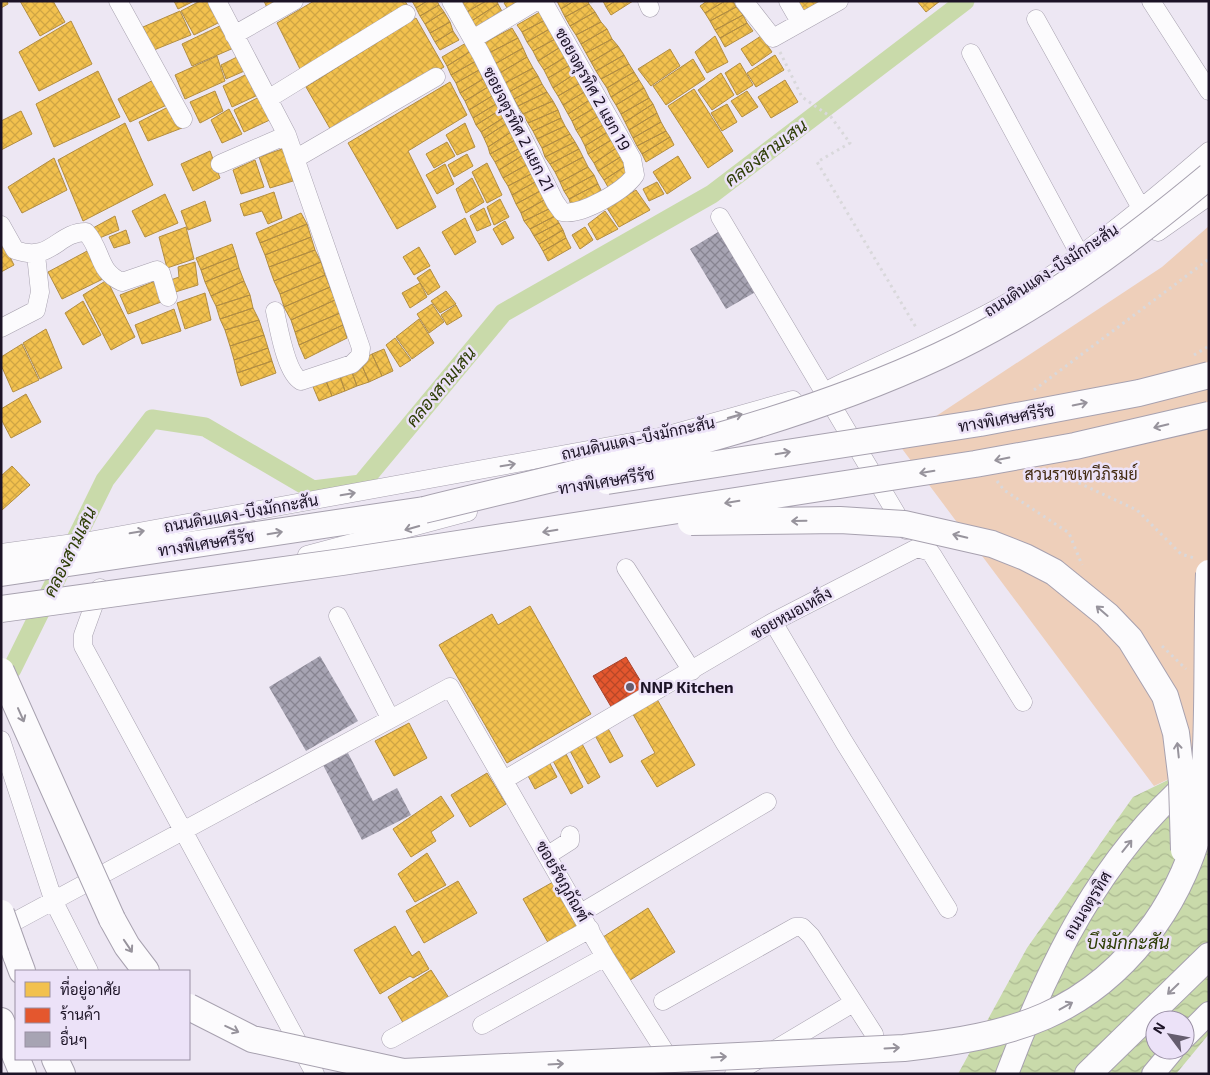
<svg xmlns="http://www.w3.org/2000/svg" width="1210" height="1075" viewBox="0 0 1210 1075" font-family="'Exo 2',Sarabun,sans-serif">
<defs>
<pattern id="water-waves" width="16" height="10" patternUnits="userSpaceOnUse" patternTransform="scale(1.25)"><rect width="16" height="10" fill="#c9daaa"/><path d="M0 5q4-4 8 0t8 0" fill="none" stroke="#acba92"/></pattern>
<pattern id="homes-cross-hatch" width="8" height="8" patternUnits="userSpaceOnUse" patternTransform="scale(1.25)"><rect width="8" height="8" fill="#f2c14e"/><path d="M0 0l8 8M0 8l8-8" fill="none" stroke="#cfa544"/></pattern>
<pattern id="shops-cross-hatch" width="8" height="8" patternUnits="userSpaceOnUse" patternTransform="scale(1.25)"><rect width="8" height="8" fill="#e4572e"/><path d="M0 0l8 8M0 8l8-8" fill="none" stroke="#b84727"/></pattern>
<pattern id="building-cross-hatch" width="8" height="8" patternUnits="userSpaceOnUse" patternTransform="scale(1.25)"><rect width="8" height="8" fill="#a7a4b3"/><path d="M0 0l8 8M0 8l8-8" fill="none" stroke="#878491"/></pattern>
</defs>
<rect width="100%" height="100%" fill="#ede7f3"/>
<path fill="#eecfba" d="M1209 226V760L1154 786 897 442 1162 267Z"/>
<path fill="url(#water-waves)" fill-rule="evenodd" d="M1209 760V1034L1176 1074H958L1027 948 1133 797ZM1155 1020H1185V1050H1155Z"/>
<path fill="url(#homes-cross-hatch)" stroke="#b28d42" d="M1 1H7L8 4 1 8Z
M20 1H53L65 22 40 36Z
M174 1H194L178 9Z
M200 1H213L224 20 194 35 181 11Z
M264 1H285L268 10Z
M314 1H405L409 8 301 71 277 23Z
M412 1H427L416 8Z
M427 1H437L439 5 420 16 416 8Z
M466 1H486L465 13 460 5Z
M486 1H497L498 4 470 22 465 13Z
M507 1H524L509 11 504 3Z
M557 1H574L561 9Z
M574 1H588L589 4 565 17 561 9Z
M603 1H615L606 7Z
M615 1H633L611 15 606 7Z
M707 1H725L705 13 700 6Z
M725 1H733L736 7 710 21 705 13Z
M797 1H825L801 13Z
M917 1H940L926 12Z
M498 4 503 13 474 30 470 22Z
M589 4 595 12 570 26 565 17Z
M439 5 444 12 425 24 420 16Z
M736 7 743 15 715 30 710 21Z
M545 9 549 18 522 32 517 25Z
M180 11 191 35 154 50 143 27Z
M444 12 450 22 430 33 425 24Z
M595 12 601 22 576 35 570 26Z
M743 15 747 23 720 38 715 30Z
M416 18 444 67 332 132 306 87Z
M549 18 553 27 527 42 522 32Z
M71 21 92 64 39 91 19 52Z
M450 22 453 31 435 42 430 33Z
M601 22 607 29 581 44 576 35Z
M226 23 236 47 192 66 182 44Z
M747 23 753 31 725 47 720 38Z
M553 27 559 37 533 51 527 42Z
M512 28 518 38 487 54 482 44Z
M607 29 612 39 586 53 581 44Z
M453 31 459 40 440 50 435 42Z
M715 36 728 62 707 73 695 52Z
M761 36 772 52 752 66 741 49Z
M559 37 562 46 538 61 533 51Z
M518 38 523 48 493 65 487 54Z
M612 39 618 46 591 62 586 53Z
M466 43 471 51 447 66 442 57Z
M562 46 567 56 544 70 538 61Z
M618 46 624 55 596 71 591 62Z
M523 48 527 57 498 74 493 65Z
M670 49 680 66 651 86 638 69Z
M471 51 476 61 451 75 447 66Z
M241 55 249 69 226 79 221 65Z
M624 55 629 64 601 79 596 71Z
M775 55 784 70 756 87 747 73Z
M217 56 225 81 185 99 175 75Z
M567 56 572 64 548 78 544 70Z
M527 57 533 68 505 83 498 74Z
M693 59 705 79 666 105 653 86Z
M476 61 479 70 456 83 451 75Z
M740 63 753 85 737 95 725 73Z
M572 64 576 73 553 88 548 78Z
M629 64 634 72 607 88 601 79Z
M533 68 538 76 509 92 505 83Z
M479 70 483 79 460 93 456 83Z
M98 71 120 117 54 147 36 104Z
M634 72 639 80 611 97 607 88Z
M249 73 258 95 232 107 223 86Z
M576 73 582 82 558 96 553 88Z
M721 73 734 95 712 110 698 90Z
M538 76 542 84 514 99 509 92Z
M157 78 169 104 130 122 118 99Z
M483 79 488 87 465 101 460 93Z
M639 80 644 88 616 105 611 97Z
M785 80 798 102 771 118 758 97Z
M450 82 467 115 408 151 436 207 397 229 348 143Z
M582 82 586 91 563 105 558 96Z
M542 84 547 92 518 106 514 99Z
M488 87 492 96 469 110 465 101Z
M644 88 649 98 621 114 616 105Z
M694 89 733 151 708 168 668 106Z
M215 91 223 111 200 123 190 102Z
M586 91 591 99 568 114 563 105Z
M747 91 758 107 742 117 731 101Z
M547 92 553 101 523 114 518 106Z
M263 95 274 118 244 132 234 110Z
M492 96 496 104 473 118 469 110Z
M649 98 653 104 625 122 621 114Z
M591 99 596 107 572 121 568 114Z
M553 101 558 110 528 123 523 114Z
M496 104 500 110 476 125 473 118Z
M653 104 657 113 629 130 625 122Z
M727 104 737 122 722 131 711 113Z
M172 105 182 128 148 141 139 122Z
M596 107 600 115 576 130 572 121Z
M229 109 242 134 222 143 211 120Z
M500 110 503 118 481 132 476 125Z
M558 110 561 118 533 131 528 123Z
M21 111 32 134 1 150V121Z
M657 113 661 122 633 138 629 130Z
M600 115 605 124 581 138 576 130Z
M503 118 507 123 484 138 481 132Z
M561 118 565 126 537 139 533 131Z
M661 122 666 131 637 146 633 138Z
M125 123 153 185 83 221 58 160Z
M465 123 475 147 457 155 446 135Z
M507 123 511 132 488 147 484 138Z
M605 124 609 131 585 146 581 138Z
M565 126 570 134 542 148 537 139Z
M609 131 613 139 588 154 585 146Z
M666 131 670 137 642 154 637 146Z
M511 132 515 140 490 154 488 147Z
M570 134 575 142 545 157 542 148Z
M670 137 674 145 646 162 642 154Z
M613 139 618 147 594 163 588 154Z
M515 140 520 148 495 162 490 154Z
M447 142 455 156 434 168 426 154Z
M575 142 579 149 550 164 545 157Z
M618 147 622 156 598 171 594 163Z
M285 148 293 181 270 188 259 157Z
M520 148 523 155 499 170 495 162Z
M579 149 583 157 555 172 550 164Z
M210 151 220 178 193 191 181 164Z
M467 154 473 166 454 177 448 165Z
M523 155 528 164 503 178 499 170Z
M622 156 627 165 604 180 598 171Z
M678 156 691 178 667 194 653 172Z
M583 157 588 167 560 182 555 172Z
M54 158 67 190 22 213 8 187Z
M255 160 264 187 241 194 233 170Z
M487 163 502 195 487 203 472 172Z
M445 164 454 184 437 194 426 175Z
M528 164 533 173 508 186 503 178Z
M627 165 629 173 608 187 604 180Z
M588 167 594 175 564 191 560 182Z
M533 173 537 181 512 195 508 186Z
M594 175 598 184 569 199 564 191Z
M472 178 484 202 466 213 456 189Z
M537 181 542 190 516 204 512 195Z
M657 182 664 194 649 201 643 189Z
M598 184 602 192 572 208 569 199Z
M542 190 546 199 521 213 516 204Z
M636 190 650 210 619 227 607 208Z
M274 192 282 218 268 224 262 211 244 216 240 204Z
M165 194 178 223 145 237 132 211Z
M500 199 509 217 494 225 487 207Z
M546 199 551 208 524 221 521 213Z
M205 201 211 221 188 230 181 211Z
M484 208 491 225 477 231 470 216Z
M551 208 555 216 530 229 524 221Z
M605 211 618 229 597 240 588 224Z
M301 213 307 224 260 243 256 233Z
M115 216 119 230 97 239 93 228Z
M555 216 559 223 534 236 530 229Z
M465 218 476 242 455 255 442 232Z
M505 221 514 238 502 245 493 229Z
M559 223 563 230 539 244 534 236Z
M307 224 311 237 265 255 260 243Z
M186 227 194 259 167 268 159 237Z
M585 227 593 240 580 249 572 235Z
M126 230 130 243 114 248 109 237Z
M563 230 566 238 543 251 539 244Z
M311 237 315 250 269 267 265 255Z
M566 238 571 248 548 261 543 251Z
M1 239 14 265 1 272Z
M232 244 236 256 201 270 196 258Z
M419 247 430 266 414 275 403 257Z
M89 250 105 278 62 299 48 272Z
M315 250 321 262 274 281 269 267Z
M236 256 239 268 205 282 201 270Z
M195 262 198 285 172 293 168 281 179 277 178 267Z
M321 262 325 275 280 294 274 281Z
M239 268 244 281 211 296 205 282Z
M430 269 440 287 428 295 417 278Z
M325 275 330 287 284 307 280 294Z
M107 280 135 337 111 350 83 295Z
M158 280 164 301 128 314 120 295Z
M244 281 250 295 216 306 211 296Z
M420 283 427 297 410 308 402 293Z
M330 287 335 300 291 320 284 307Z
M446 291 456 304 440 313 431 301Z
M205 293 211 320 185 329 177 303Z
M250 295 253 308 220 319 216 306Z
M335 300 340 313 295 332 291 320Z
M83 301 101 335 83 345 65 313Z
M432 304 444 322 429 333 417 314Z
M456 305 462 316 447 325 441 315Z
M253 308 259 320 225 330 220 319Z
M174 309 181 331 142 344 135 325Z
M340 313 343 325 299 345 295 332Z
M419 319 434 343 412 359 396 337Z
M259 320 264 335 230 346 225 330Z
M343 325 347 338 305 359 299 345Z
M46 329 62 368 40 379 23 343Z
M264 335 268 348 234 360 230 346Z
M395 338 411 360 400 367 386 345Z
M22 344 39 380 13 392 1 365V357Z
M268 348 272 361 237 373 234 360Z
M384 349 393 371 382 376 372 354Z
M372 354 382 376 369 382 360 361Z
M272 361 276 373 241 386 237 373Z
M360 361 369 382 357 386 350 367Z
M350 367 357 386 345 391 338 371Z
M338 371 345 391 332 396 324 376Z
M324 376 332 396 319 401 311 382Z
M26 394 41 422 11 438 1 419V409Z
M12 466 30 485 2 510 1 476Z
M530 606 591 714 507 763 439 645 492 614 498 625Z
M654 694 695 765 657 787 641 761 655 753 630 709Z
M604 721 623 756 610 763 591 728Z
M409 723 427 758 394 776 375 741Z
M581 742 600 777 588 784 569 749Z
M565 752 583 787 571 794 552 759Z
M548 760 557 777 535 789 526 772Z
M487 773 506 804 470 827 451 795Z
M441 796 454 816 431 832 436 841 411 857 393 829Z
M427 853 446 885 415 902 398 874Z
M458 881 477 913 424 943 406 911Z
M553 882 579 930 550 946 523 899Z
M648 908 675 952 627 982 600 939Z
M395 926 412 956 419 951 429 969 413 978 410 976 380 994 354 950Z
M431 970 449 998 405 1026 388 997Z"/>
<path fill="url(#shops-cross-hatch)" stroke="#a8432c" d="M626 657 646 690 613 710 593 676Z"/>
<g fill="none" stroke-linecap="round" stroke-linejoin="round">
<path stroke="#c9daaa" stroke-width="19" d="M1 678 12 669 105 480 152 419 205 427 313 490 361 484 503 313 712 194 965 1"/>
</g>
<path fill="url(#building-cross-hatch)" d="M723 229 759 290 726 309 690 249Z
M320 656 358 721 306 751 269 687Z
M348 753 373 801 397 788 411 815 362 840 323 765Z"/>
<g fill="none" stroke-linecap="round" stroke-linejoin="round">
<g stroke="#a7a1af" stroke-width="19">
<path id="minor" d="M118 1 183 119
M217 1 287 135 361 348 360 356 352 364 301 381C286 373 279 329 275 311
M451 1 481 54 555 202 562 212C581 216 624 191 635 175L632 159 543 1
M647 1 650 8
M744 1 773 38 839 1
M788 1 800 22
M1151 1 1209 91
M1036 19 1142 210
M234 35 294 1
M473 39 536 1
M971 53 1080 255
M268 99 406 14
M295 159 436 77
M220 164 287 135
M720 217 906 530
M1 225 15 250C52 263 57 232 86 232 103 251 97 271 122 282L157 270 161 273 168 297
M1158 232 1209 196
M1 328 36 310 40 292 36 255
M832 388C889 360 948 336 1003 305 1077 263 1144 207 1209 151
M1 553 89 541 665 436 793 400
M307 555 468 512
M626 568 692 671
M100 588 83 635V646L315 1074
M338 616 390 718
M773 622 844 742 948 909
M1 740 54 902 89 971
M504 780 773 622 917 548 930 552 933 556 1023 702
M548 855 570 841V835
M581 913 767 802
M1 929 450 687 605 957 679 1074
M663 1001 795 927H802L811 936 874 1034
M482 1025 605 957
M391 1039 590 929
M734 1074 853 1003"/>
</g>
<g stroke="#a7a1af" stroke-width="24">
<path id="major" d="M1185 1037 1209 1013
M1007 1074C1049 963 1100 858 1191 779
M1153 1074 1173 1050"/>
</g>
<g stroke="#a7a1af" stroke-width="28">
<path id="highway" d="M1 573 424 510
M112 919 127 946 146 971
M16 955 22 971
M1 1021 23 1074
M55 1059 62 1074
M1088 1074 1209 956"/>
</g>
<path stroke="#d9d8db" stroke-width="3" stroke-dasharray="2.5 4" stroke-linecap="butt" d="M591 1 594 7
M780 52 802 97 831 117 850 143 817 162 917 329
M1194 355 1209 346
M1034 390 1209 259
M1055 472 1137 510 1181 554 1194 558
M997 481 1004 490 1069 533 1082 565
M1162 646 1186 669"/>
<use href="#minor" stroke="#fcfbfd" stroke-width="18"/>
<use href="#major" stroke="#fcfbfd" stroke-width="22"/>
<use href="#highway" stroke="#fcfbfd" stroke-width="26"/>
<g stroke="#a7a1af" stroke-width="28" stroke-linecap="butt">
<path id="highway-bridge" d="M607 481 980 423 1139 393 1209 375
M424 510C597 467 776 432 939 356 1038 310 1125 246 1209 176
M691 522 840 520 904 524 992 544 1025 557 1054 572 1107 615 1130 639 1165 696 1176 733 1182 782 1184 850
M1 609 342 562 975 464 1075 446 1209 415
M1 671 112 919
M1 913 16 955
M189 1007 252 1039 403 1072 904 1048C1012 1036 1089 1016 1155 924 1175 896 1196 852 1201 818 1210 737 1206 654 1209 573"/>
</g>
<use href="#highway-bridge" stroke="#fcfbfd" stroke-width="26"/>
</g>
<defs><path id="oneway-shaft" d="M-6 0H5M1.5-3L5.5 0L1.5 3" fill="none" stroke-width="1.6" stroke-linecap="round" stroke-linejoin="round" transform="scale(1.25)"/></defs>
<g stroke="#97939c">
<use href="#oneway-shaft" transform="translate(1080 404) rotate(-11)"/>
<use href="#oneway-shaft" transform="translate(735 416) rotate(-16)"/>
<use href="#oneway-shaft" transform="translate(1161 426) rotate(167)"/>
<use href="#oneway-shaft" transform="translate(783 453) rotate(-9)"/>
<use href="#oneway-shaft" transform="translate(1002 459) rotate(169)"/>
<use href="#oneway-shaft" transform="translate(508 465) rotate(-10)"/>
<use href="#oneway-shaft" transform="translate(927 472) rotate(171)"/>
<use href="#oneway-shaft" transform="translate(348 494) rotate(-10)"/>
<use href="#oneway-shaft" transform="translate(732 502) rotate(171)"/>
<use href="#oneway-shaft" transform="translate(799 521) rotate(179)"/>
<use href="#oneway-shaft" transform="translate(412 528) rotate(164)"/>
<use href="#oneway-shaft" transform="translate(550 531) rotate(171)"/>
<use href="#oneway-shaft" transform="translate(137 532) rotate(-10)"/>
<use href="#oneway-shaft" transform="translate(275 533) rotate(-9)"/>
<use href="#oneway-shaft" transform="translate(960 536) rotate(-167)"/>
<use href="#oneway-shaft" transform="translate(1102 611) rotate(-139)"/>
<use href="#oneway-shaft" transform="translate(21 715) rotate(66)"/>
<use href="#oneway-shaft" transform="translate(1178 750) rotate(-96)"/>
<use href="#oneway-shaft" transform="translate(1127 846) rotate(-51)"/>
<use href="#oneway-shaft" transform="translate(128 946) rotate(56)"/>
<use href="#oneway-shaft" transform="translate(1173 989) rotate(136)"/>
<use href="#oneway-shaft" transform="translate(1066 1006) rotate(-29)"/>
<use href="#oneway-shaft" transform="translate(232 1029) rotate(25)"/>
<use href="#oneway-shaft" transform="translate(892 1048) rotate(-3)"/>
<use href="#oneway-shaft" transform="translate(719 1057) rotate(-3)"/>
<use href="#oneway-shaft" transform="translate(556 1064) rotate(-3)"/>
</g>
<circle fill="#655d6e" stroke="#ece2f8" stroke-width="2" cx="630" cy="687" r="5"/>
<g text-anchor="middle" stroke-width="5" stroke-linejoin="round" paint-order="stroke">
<g font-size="16" fill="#1c1326" stroke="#ece2f8">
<text transform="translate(593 89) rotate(61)" y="6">ซอยจตุรทิศ 2 แยก 19</text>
<text transform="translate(519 129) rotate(63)" y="6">ซอยจตุรทิศ 2 แยก 21</text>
<text transform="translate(1051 270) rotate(-33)" y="6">ถนนดินแดง-บึงมักกะสัน</text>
<text transform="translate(1006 418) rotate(-10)" y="6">ทางพิเศษศรีรัช</text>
<text transform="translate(638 438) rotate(-12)" y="6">ถนนดินแดง-บึงมักกะสัน</text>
<text transform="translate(606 481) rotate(-9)" y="6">ทางพิเศษศรีรัช</text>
<text transform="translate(241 513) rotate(-10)" y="6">ถนนดินแดง-บึงมักกะสัน</text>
<text transform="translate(206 543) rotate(-9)" y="6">ทางพิเศษศรีรัช</text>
<text transform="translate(791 613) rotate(-29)" y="6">ซอยหมอเหล็ง</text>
<text transform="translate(563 881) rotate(60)" y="6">ซอยรัชฎภัณฑ์</text>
<text transform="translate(1087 905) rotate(-58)" y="6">ถนนจตุรทิศ</text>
</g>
<g font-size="16" fill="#432b12" stroke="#ece2f8">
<text x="1081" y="480">สวนราชเทวีภิรมย์</text>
</g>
<g font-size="16" font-weight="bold" fill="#1c1326" stroke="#ece2f8" text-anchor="start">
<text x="640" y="693">NNP Kitchen</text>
</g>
<g font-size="18" font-style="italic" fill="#2f3e07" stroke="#ece2f8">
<text transform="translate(766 153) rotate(-37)" y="6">คลองสามเสน</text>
<text transform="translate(441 387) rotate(-50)" y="6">คลองสามเสน</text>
<text transform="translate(70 552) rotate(-64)" y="6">คลองสามเสน</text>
<text x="1128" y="949">บึงมักกะสัน</text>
</g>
</g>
<rect width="1210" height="1075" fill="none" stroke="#1c1326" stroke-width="5"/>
<rect x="15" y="970" width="175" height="90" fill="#ece2f8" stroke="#998fa4"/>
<rect x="25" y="982" width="25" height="15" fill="#f2c14e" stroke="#998fa4"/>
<text x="60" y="995" font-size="15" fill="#1c1326">ที่อยู่อาศัย</text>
<rect x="25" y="1008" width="25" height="15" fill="#e4572e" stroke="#998fa4"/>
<text x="60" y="1020" font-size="15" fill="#1c1326">ร้านค้า</text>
<rect x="25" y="1032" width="25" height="15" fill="#a7a4b3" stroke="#998fa4"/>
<text x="60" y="1045" font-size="15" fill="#1c1326">อื่นๆ</text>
<g transform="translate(1170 1035) rotate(302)"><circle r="24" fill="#ece2f8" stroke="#998fa4"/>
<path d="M0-4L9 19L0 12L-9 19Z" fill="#655d6e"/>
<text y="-8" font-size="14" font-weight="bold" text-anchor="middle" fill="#1c1326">N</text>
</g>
</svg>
